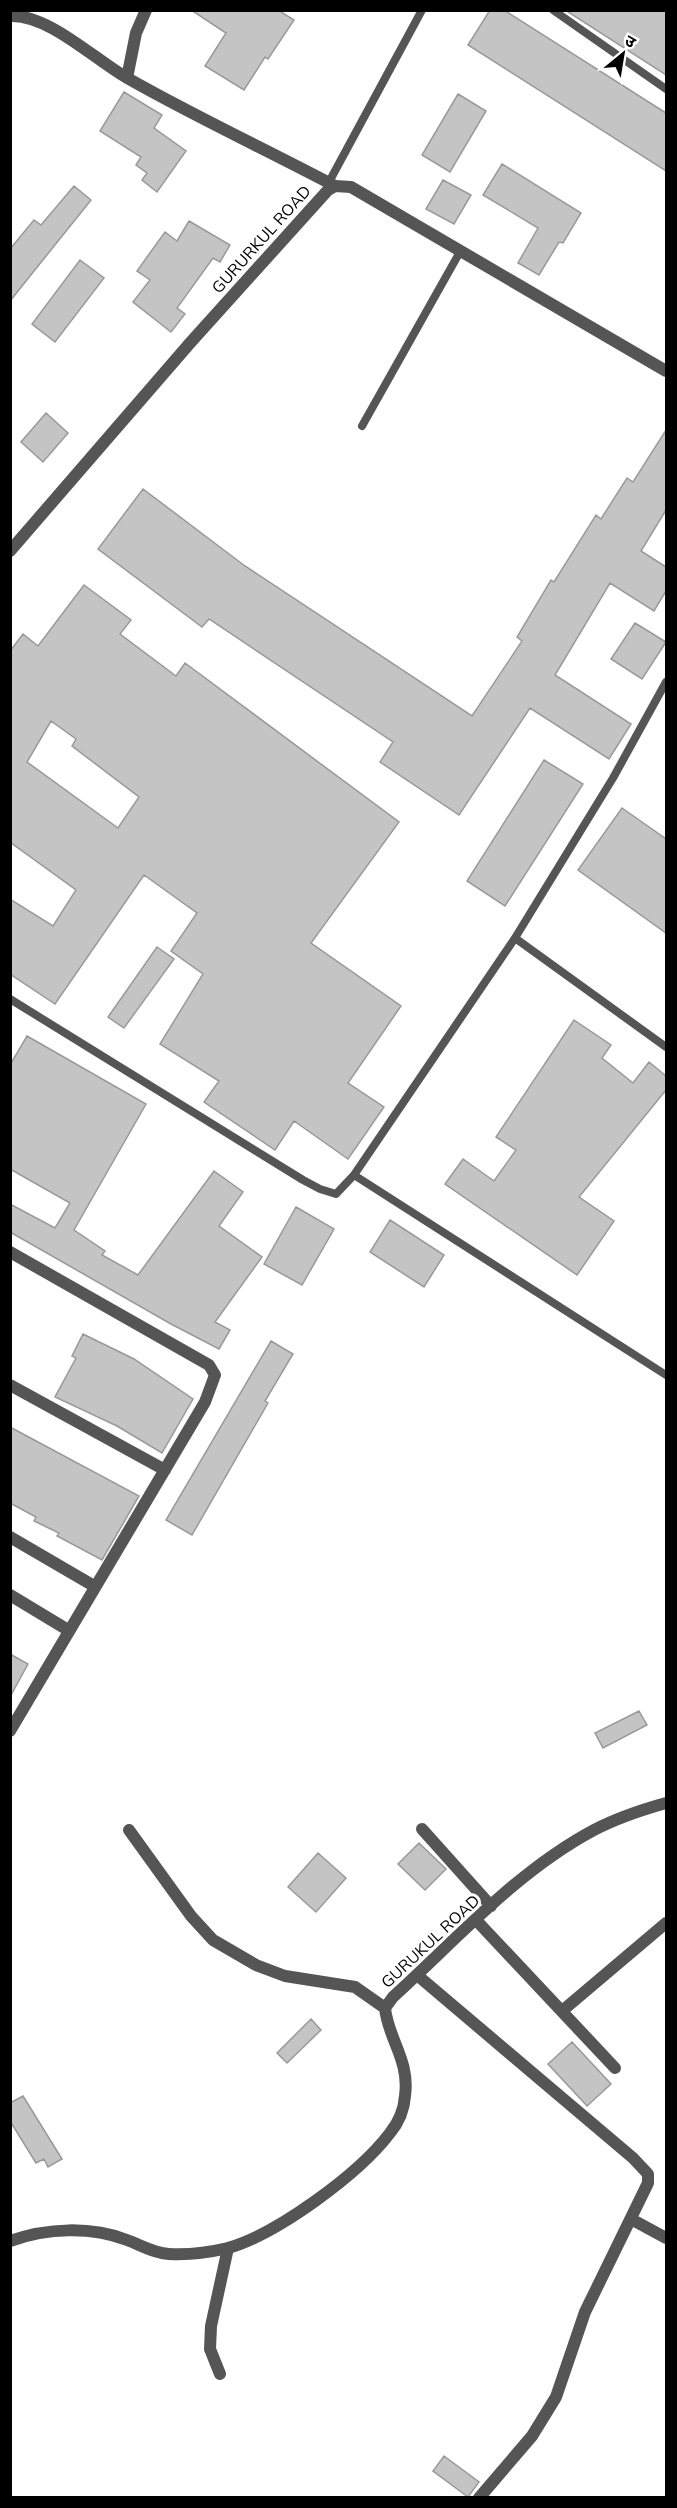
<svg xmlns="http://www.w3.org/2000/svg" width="677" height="2508" viewBox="0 0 677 2508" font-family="Mulish,'Noto Sans Devanagari',sans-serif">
<rect width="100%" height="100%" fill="#fff"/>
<path fill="#c4c4c4" stroke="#999" stroke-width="1.5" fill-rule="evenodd" d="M191 10H278L294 20 268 59 265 57 244 90 205 66 226 33Z
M490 10H504L666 113V171L468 45Z
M565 10H666V75Z
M124 92 162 115 154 128 186 151 157 192 142 180 147 173 136 165 141 157 100 131Z
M458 94 486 111 450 172 422 155Z
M502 164 581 213 563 243 559 242 539 275 518 263 538 228 483 195Z
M443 180 471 195 454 224 426 209Z
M74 186 91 200 10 301V249L34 220 41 225Z
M189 221 230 245 220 262 213 258 177 308 185 314 171 332 133 302 150 280 137 271 165 232 177 241Z
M80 260 104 278 55 342 32 324Z
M46 413 68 433 43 462 21 442Z
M666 430V510L641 551 666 567V591L654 611 610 583 555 675 631 724 609 759 530 708 459 815 380 762 393 742 209 619 202 627 98 549 143 489 245 566 472 716 522 641 517 637 551 580 554 582 596 515 601 519 627 478 633 482Z
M84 585 131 620 120 634 176 676 185 663 399 822 311 943 401 1006 348 1083 384 1107 348 1159 294 1121 275 1150 204 1102 219 1081 160 1044 203 974 171 951 197 913 144 875 55 1004 10 974V899L53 926 76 890 10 842V651L23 634 38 646ZM51 721 76 739 72 746 139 797 118 828 27 762Z
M635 623 666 642 642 679 611 659Z
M544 760 583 784 505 906 467 881Z
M622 808 666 839V933L578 870Z
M157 947 174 959 124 1028 108 1017Z
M574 1020 611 1045 602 1058 633 1083 649 1062 666 1076V1090L579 1197 614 1221 577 1275 445 1184 463 1159 494 1181 516 1150 496 1137Z
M27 1036 146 1104 74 1230 105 1251 102 1255 138 1275 214 1171 243 1192 219 1226 262 1257 215 1322 230 1330 219 1349 171 1324 10 1232V1204L55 1228 70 1203 10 1169V1065Z
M296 1207 334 1229 302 1285 264 1264Z
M390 1220 444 1255 424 1287 370 1252Z
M83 1334 134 1359 193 1399 162 1453 117 1426 55 1397 76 1358 72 1356Z
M271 1341 293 1354 265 1401 268 1403 192 1535 166 1520Z
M10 1427 139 1496 102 1560 57 1536 59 1533 34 1521 36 1517 10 1503Z
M10 1654 28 1664 10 1697Z
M639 1711 647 1725 603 1748 595 1733Z
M419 1843 446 1869 425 1890 398 1864Z
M318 1853 346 1878 316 1912 288 1887Z
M311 2019 321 2030 287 2063 277 2053Z
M572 2042 611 2084 587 2106 548 2064Z
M23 2096 62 2159 48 2167 44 2159 36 2163 10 2121V2103Z
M444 2456 479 2482 468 2497 433 2471Z"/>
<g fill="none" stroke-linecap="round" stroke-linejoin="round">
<path stroke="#555" stroke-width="8" d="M553 10 666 89
M329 182 422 10
M362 426 461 250
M515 938 666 1047
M10 999 303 1180 320 1189 336 1194 354 1175 515 938 613 778 666 682
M354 1175 666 1375"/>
<path stroke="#555" stroke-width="12" d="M10 16C49 14 96 61 129 79 196 117 267 150 335 186
M127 78 136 33 146 10
M10 1252 209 1365 215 1375 205 1402 10 1731
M10 1385 165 1470
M10 1537 94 1586
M10 1595 68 1630
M422 1829 491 1906
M129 1830 191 1916 213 1940 256 1965 285 1976 355 1987 385 2008
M476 1920 615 2068
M417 1975 633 2158 648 2174V2183L585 2312 556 2397 532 2436 479 2498
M562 2011 666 1923
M631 2219 666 2238
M10 2241C47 2228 90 2226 127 2240 141 2245 153 2253 169 2254 187 2255 211 2252 228 2248 277 2234 359 2174 390 2133 399 2122 404 2110 405 2096 410 2060 388 2039 385 2008L393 1997C457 1939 517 1871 594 1830 617 1818 641 1810 666 1803
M220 2374 210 2349 211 2326 228 2248"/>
<path stroke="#555" stroke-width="12" d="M10 551 190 343 328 190 335 186 351 187 666 371"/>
</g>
<g text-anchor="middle" stroke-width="6" stroke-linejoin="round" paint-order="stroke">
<g font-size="16" fill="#000" stroke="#fff">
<text transform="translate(261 239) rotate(-48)" y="6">GURURKUL ROAD</text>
<text transform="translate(430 1941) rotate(-43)" y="6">GURUKUL ROAD</text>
</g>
</g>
<rect width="677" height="2508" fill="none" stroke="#000000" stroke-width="24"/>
<g transform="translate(623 54) rotate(30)" stroke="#ffffff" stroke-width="4.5" paint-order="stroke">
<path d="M0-4.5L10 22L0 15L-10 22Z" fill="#000000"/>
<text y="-9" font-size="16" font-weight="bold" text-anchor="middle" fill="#000000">उ</text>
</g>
</svg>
